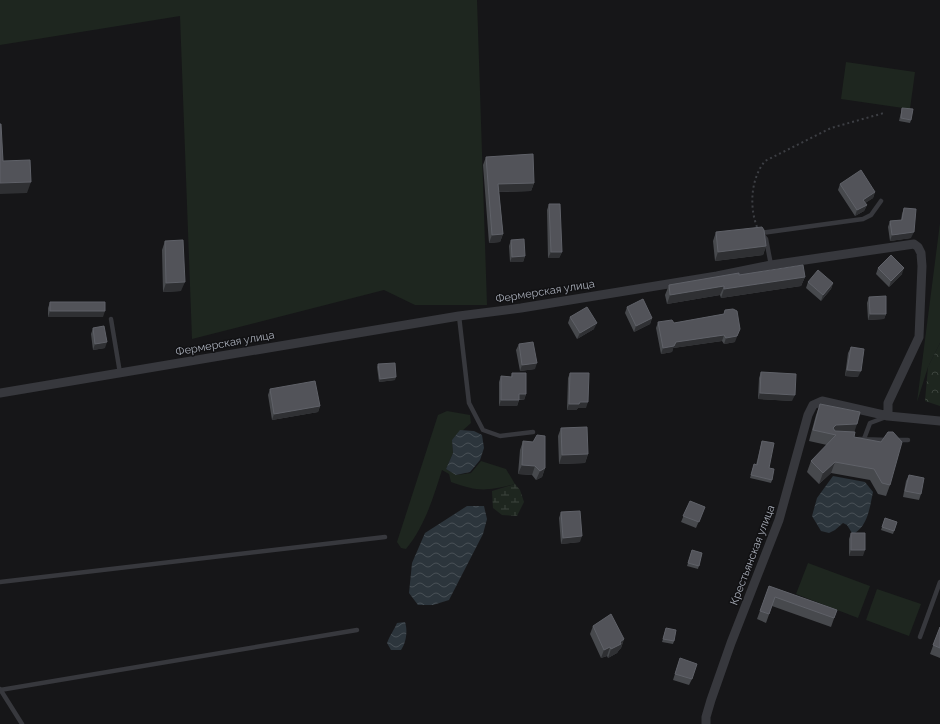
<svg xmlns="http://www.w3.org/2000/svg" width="940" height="724" viewBox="0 0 940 724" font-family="Raleway,sans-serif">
<defs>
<pattern id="forest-crowns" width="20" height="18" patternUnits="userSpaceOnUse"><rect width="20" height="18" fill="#1e261f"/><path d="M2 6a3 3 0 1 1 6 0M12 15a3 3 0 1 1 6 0" fill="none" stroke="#3c433d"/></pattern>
<pattern id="wetland-marsh" width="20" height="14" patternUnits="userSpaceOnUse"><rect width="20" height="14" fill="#1e261f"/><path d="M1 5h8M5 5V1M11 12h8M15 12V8" fill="none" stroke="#3c433d"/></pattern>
<pattern id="water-waves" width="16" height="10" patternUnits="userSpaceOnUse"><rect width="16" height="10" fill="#2c353c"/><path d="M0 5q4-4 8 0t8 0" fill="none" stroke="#485056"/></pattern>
</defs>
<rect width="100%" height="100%" fill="#161618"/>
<path fill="#1e261f" d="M0 0H477L487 305H415L384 290 192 339 180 16 0 45Z
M846 62 915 72 910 109 841 99Z
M940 223V343L928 367 917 402Z
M447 411 470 415 471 423 452 440 453 453 446 469 457 475 471 473 481 461 506 469 515 484C487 491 478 492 451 482L449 474 442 470C433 498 425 526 406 549L401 548 397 542 438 415Z
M808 563 870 586 858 618 796 594Z
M877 589 921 604 909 636 866 620Z"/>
<path fill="url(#forest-crowns)" d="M940 343V406L925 401 928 367Z"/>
<path fill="url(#wetland-marsh)" d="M515 484 520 490 524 502 517 516 502 515 493 508 492 491Z"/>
<path fill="url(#water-waves)" d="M460 430 474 431 482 435 484 448 480 460 470 472 456 475 446 469 453 453 452 440Z
M833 476 865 482 873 492C870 506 868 525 855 533H852L847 525 843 523 835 530 829 533 821 531 812 516 817 498Z
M467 506H484L487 519 483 534 449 600 433 605H418L409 593 412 563 425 533Z
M405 622C408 631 406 643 401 650H391L387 643C390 635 394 630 397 623Z"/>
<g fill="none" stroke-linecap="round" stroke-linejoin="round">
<path stroke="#3d3f44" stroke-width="2" stroke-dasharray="2 3" stroke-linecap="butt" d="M757 227C749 206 751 178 765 161L831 128 884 113"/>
<path stroke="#37383d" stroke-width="4.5" d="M771 265 766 239 761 233 863 219 871 215 881 201
M459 316 469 403 483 430 500 436 533 432
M111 319 120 373
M859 439 887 440
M864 439 870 423 886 417
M895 440H908
M0 582 385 537
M920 637 940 582
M0 689 22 724
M0 690 357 630"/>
<path stroke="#37383d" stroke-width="9" d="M0 393 459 316 521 308 717 276 771 265 914 244 918 247 921 253 922 266 919 337 888 403V416
M706 724V717L711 700 731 643 779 520 808 415 813 405 822 401 888 416 940 421"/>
</g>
<path fill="#47494d" d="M902 108 911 120 910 123 899 121Z
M486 157 534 183 531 191 499 192 503 234 500 242 489 243 483 165Z
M840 184 875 192 873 198 865 203 867 205 864 211 855 216 838 190Z
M549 204 562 252 559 258H548L547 210Z
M904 208 911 238 890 241 888 227 890 221 901 220 902 214Z
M716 232 766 246 763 255 715 261 713 241Z
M511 240 525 256 523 262H510L509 246Z
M165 241 181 291 163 292 162 250Z
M878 268 902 274 889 287 876 274Z
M739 275 805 277 801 286 721 298 720 295 667 304 665 295 669 285Z
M808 282 833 283 831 289 821 301 806 288Z
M869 297 886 314 884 319 868 320 867 303Z
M50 302 103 317H48V308Z
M627 307 652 318 650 324 634 332 625 313Z
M724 314 735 342 724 344 722 341 673 348 672 352 661 354 656 328 658 322 674 323Z
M570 317 594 329 577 339 568 323Z
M93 328 105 348 93 350 91 334Z
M519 344 535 369 520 371 516 350Z
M851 347 858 377 845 376 848 353Z
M378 364 395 380 379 382 377 367Z
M761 372 792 401 758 399 759 378Z
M512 373 526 394 524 400H519L517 406H499V382L501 376 511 377Z
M570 373 586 408H578L576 410H567L568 378Z
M270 389 320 406 318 412 272 420 268 395Z
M820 404 854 432V437L890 485 886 496 878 494 870 480 831 473 819 484 807 472 811 461 827 445 809 441 816 415Z
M561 428 588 454 585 463 559 464 558 436Z
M523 441 545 468 542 477 536 480 532 475 518 474 520 450Z
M762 441 772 480 771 483 750 478 754 464 756 465Z
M909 475 921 494 919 500 903 497 906 481Z
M690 501 705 507 696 528 681 522Z
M561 512 580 542 561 544 559 518Z
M885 518 897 522 893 534 881 530Z
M851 533 863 556H849V539Z
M692 550 702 553 698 569 687 566Z
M769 586 837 610 831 627 772 606 766 623 757 619Z
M593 626 624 639 621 648 619 650 617 653 608 658 607 656 601 658 590 634Z
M940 627V658L930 654Z
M666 628 674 641 673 644 662 642Z
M680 658 692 679 689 685 673 680Z"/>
<path fill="#2f3033" d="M31 182 27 193 0 194V183Z
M534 183 531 191 496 192 498 184Z
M875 192 873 198 861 206 863 200Z
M867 205 864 211 855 216 857 210Z
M914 232 911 238 890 241 892 235Z
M503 234 500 242 489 243 492 235Z
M766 246 763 255 715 261 718 252Z
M551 252H562L559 258H548Z
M525 256 523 262H510L512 257Z
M904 268 902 274 889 287 891 281Z
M805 277 801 286 721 298 724 289Z
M185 282 181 291 163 292 166 283Z
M833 283 831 289 821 301 823 295Z
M724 286 720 295 667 304 670 295Z
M50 311H105L103 317H48Z
M870 314H886L884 319 868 320Z
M652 318 650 324 634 332 636 326Z
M597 323 594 329 577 339 580 333Z
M740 329 735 342 724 344 726 338Z
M724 335 722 341 673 348 676 342Z
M107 342 105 348 93 350 95 344Z
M674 346 672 352 661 354 663 348Z
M537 363 535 369 520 371 522 365Z
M847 370 861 371 858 377 845 376Z
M396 377 395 380 379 382 380 379Z
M760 393 795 395 792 401 758 399Z
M519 394H526L524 400 517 399Z
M501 400H519L517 406H499Z
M580 402H588L586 408H578L576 410H567L569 404Z
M320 406 318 412 272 420 274 414Z
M857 424 853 436H836L833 428 836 425Z
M588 454 585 463 559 464 562 455Z
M835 462 831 473 819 484 823 473Z
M522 465 535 466 532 475 518 474Z
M545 468 542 477 536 480 540 471Z
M582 536 580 542 561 544 563 538Z
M851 550H865L863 556H849Z
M624 639 621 648 619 650 617 653 608 658 611 649 620 642Z
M610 647 607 656 601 658 604 650Z"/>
<path fill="#525359" stroke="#5f6168" d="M902 108 913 109 911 120 901 118Z
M0 124H1L3 161 30 160 31 182 0 183Z
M533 154 534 183 498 184 503 234 492 235 486 157Z
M861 170 875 192 863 200 867 205 857 210 840 184Z
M549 204H560L562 252H551Z
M904 208 916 209 914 232 892 235 890 221 902 220Z
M762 227 764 230 766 246 718 252 716 232Z
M524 239 525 256 512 257 511 240Z
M183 240 185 282 166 283 165 241Z
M891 255 904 268 891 281 878 268Z
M803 265 805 277 724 289V286L670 295 669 285 739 273V275Z
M818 270 833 283 823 295 808 282Z
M886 296V314H870L869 297Z
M643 299 652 318 636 326 627 307Z
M50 302H105V311H50Z
M587 307 597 323 580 333 570 317Z
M733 309 737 311 740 329 737 336 726 338 724 335 676 342 674 346 663 348 658 322 672 320 674 323 724 314 725 310Z
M104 326 107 342 95 344 93 328Z
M533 342 537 363 522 365 519 344Z
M851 347 864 349 861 371 847 370Z
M395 363 396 377 380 379 378 364Z
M761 372 796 374 795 395 760 393Z
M512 373H526V394H519V400H501V376L512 377Z
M570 373H589L588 402H580L579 404H569Z
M315 381 320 406 274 414 270 389Z
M820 404 860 412 857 424 836 425 833 428 835 431 855 432 854 437 881 442 888 432H893L902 442 890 485 882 483 874 469 835 462 823 473 811 461 836 435 813 430Z
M587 427 588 454 562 455 561 428Z
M537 435 545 436V468L540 471 535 466 522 465 523 441 533 442Z
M762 441 774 443 769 468 774 469 772 480 751 475 754 464 757 465Z
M909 475 924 478 921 494 905 491Z
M690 501 705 507 699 522 683 516Z
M580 511 582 536 563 538 561 512Z
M885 518 897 522 894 531 882 527Z
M851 533H865V550H851Z
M692 550 702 553 699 566 688 563Z
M769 586 837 610 834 618 775 597 769 614 760 611Z
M611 614 624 639 620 642 621 644 611 649 610 647 604 650 593 626Z
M940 627V648L933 645Z
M666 628 676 630 674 641 663 639Z
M680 658 697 664 692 679 675 674Z"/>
<g text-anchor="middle" stroke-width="3" stroke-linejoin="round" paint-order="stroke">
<g font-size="11" fill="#a8adb8" stroke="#111113">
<text transform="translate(545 291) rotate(-9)" y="4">Фермерская улица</text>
<text transform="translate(225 343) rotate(-10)" y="4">Фермерская улица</text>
<text transform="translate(752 555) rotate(-69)" y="4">Крестьянская улица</text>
</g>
</g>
</svg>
